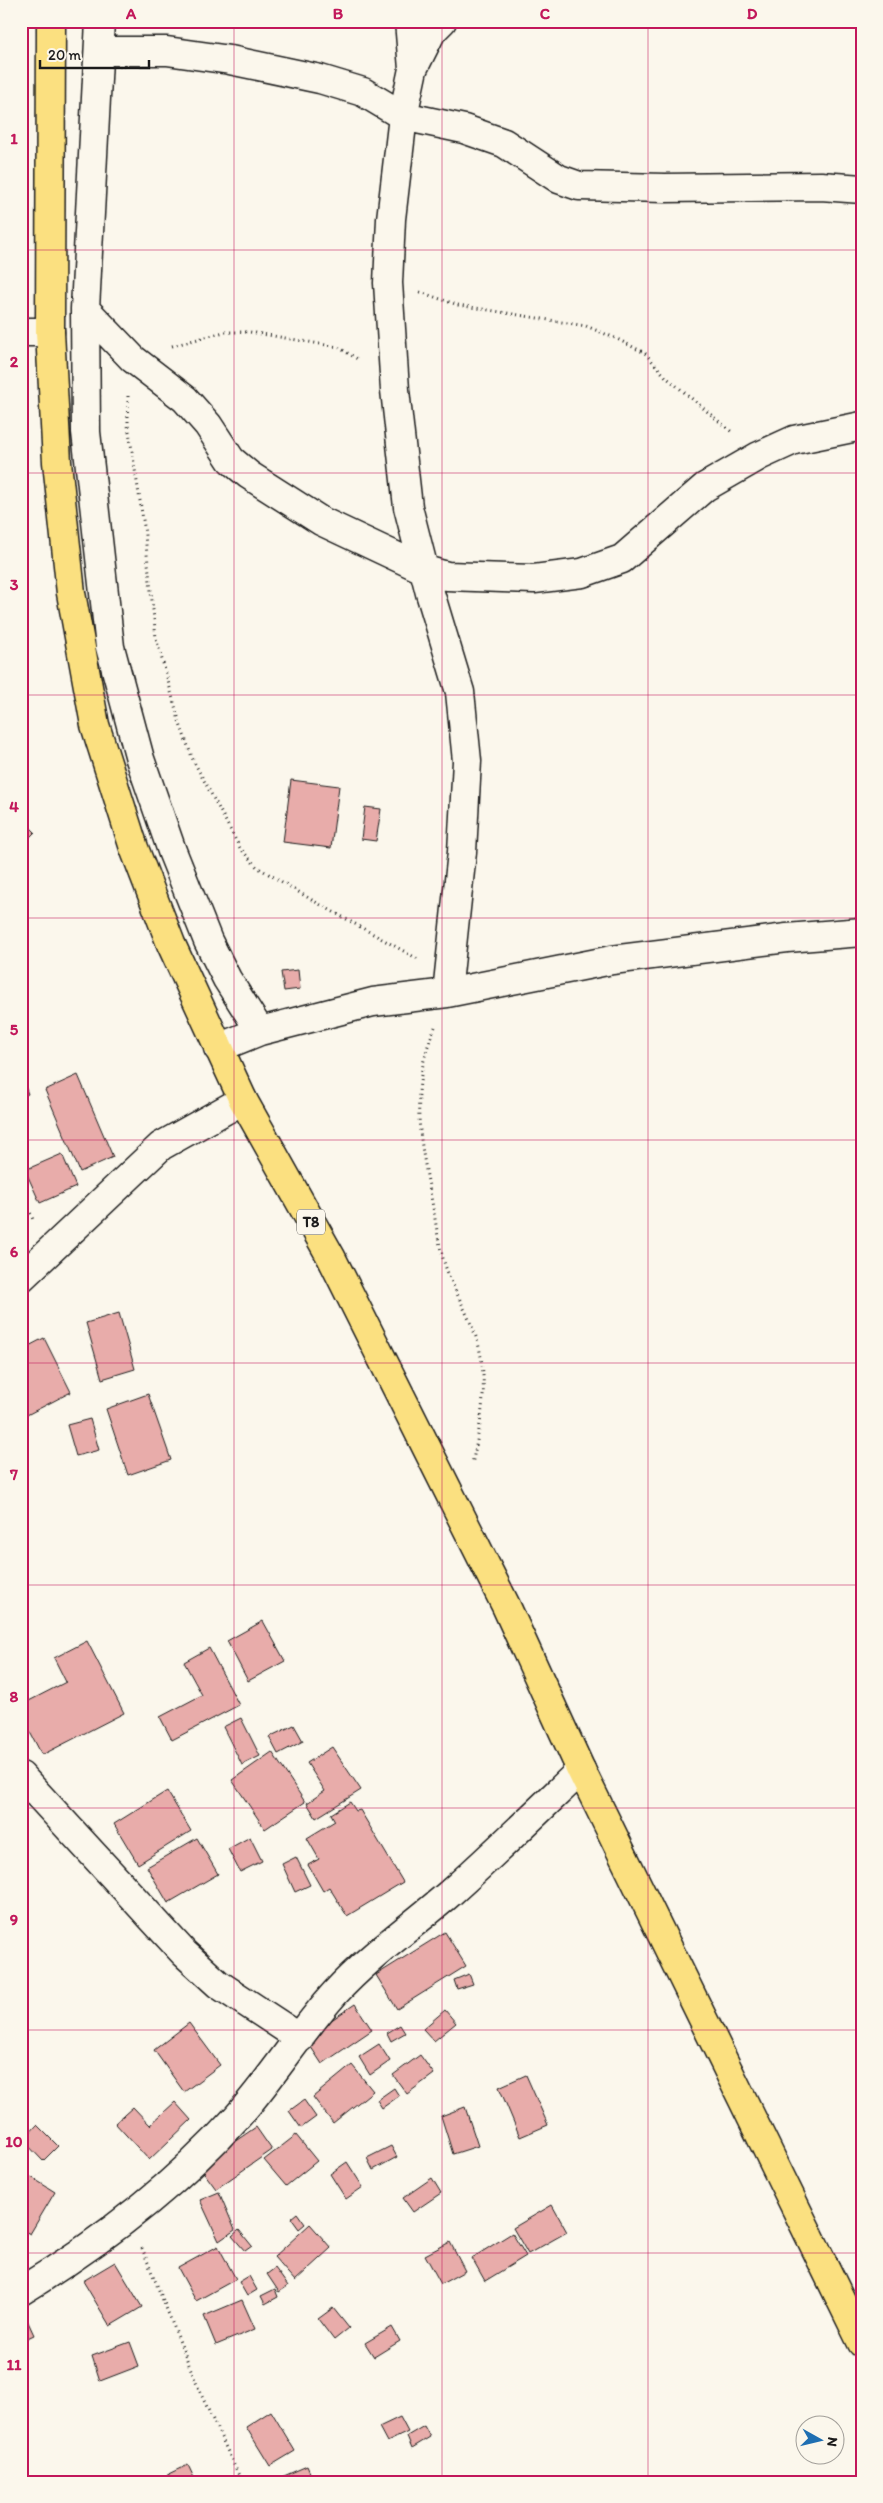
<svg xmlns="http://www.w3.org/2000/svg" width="883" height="2503" viewBox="0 0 883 2503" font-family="Itim,sans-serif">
<rect width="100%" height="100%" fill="#fbf7ec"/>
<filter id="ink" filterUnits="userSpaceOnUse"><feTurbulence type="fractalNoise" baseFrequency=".02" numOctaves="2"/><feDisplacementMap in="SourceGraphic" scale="10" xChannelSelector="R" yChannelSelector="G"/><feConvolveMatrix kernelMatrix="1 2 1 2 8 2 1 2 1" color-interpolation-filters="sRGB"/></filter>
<g filter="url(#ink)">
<path fill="#e8acaa" stroke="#1c1c1c" d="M291 780 339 786 331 848 283 842Z
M365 807 381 809 376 841 361 839Z
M21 818 35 832 21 846Z
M298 970 300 989 284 991 281 972Z
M78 1075 113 1157 80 1172 45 1090Z
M23 1081 28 1094 21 1097V1082Z
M62 1154 76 1187 40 1203 25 1170Z
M119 1313 135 1369 102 1379 86 1323Z
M44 1338 71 1392 25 1416 21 1409V1350Z
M148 1394 171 1460 128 1475 106 1409Z
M90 1419 99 1450 76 1456 67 1425Z
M263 1621 285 1661 248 1681 227 1641Z
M87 1641 124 1713 42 1755 21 1715V1705L66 1682 54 1658Z
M209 1648 239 1705 172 1740 160 1717 202 1695 184 1662Z
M241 1718 260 1756 242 1765 223 1727Z
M294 1725 303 1741 278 1754 269 1737Z
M332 1747 361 1790 316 1818 307 1803 325 1791 307 1763Z
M272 1752 305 1802 265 1829 232 1780Z
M167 1791 191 1831 138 1864 114 1824Z
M350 1802 356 1811 360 1810 403 1882 347 1916 329 1887 323 1891 308 1865 319 1859 307 1838 335 1821 331 1814Z
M250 1837 262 1861 240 1872 228 1849Z
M197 1838 218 1874 168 1903 147 1867Z
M296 1857 310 1885 295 1892 282 1864Z
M445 1932 466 1966 397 2009 376 1975Z
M469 1974 473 1984 457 1989 454 1980Z
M355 2004 372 2030 322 2064 305 2038Z
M445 2010 456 2023 434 2041 423 2029Z
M189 2023 220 2065 184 2092 154 2050Z
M400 2025 405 2033 391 2041 387 2033Z
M379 2044 390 2061 370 2075 359 2057Z
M420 2055 434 2074 407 2094 393 2075Z
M352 2065 373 2091 333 2123 313 2097Z
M526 2075 548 2125 520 2137 499 2087Z
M394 2088 399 2096 382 2108 377 2100Z
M304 2100 316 2117 301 2128 289 2111Z
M175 2102 191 2120 149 2160 115 2123 133 2107 150 2125Z
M465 2107 478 2146 453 2154 441 2116Z
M37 2125 58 2146 43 2161 23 2140Z
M256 2127 272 2150 216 2189 199 2166Z
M296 2135 317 2161 286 2186 264 2160Z
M391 2146 397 2157 373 2170 367 2158Z
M347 2162 363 2187 346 2199 330 2174Z
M23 2172 55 2192 30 2234 21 2229V2175Z
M432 2178 441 2193 413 2212 403 2198Z
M219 2192 235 2230 219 2241 200 2200Z
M552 2205 567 2232 528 2254 513 2228Z
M297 2213 305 2224 299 2229 291 2218Z
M310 2224 331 2248 295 2281 274 2257Z
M239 2230 252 2246 245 2251 232 2236Z
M512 2233 526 2256 485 2281 472 2258Z
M450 2242 465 2271 441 2284 425 2255Z
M218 2246 236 2279 196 2301 178 2268Z
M115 2262 142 2307 110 2326 83 2281Z
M275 2268 288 2286 279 2292 267 2274Z
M249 2276 257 2290 247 2296 239 2282Z
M275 2289 278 2297 265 2304 261 2296Z
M242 2300 255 2329 216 2345 204 2316Z
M333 2308 349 2328 334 2340 318 2319Z
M23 2311 34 2335 21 2341V2312Z
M392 2327 400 2341 374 2357 365 2343Z
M130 2342 139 2366 100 2381 92 2356Z
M271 2411 295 2451 270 2466 246 2427Z
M400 2417 408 2432 387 2442 379 2427Z
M424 2426 430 2437 412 2448 407 2436Z
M188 2465 196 2482H153Z
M307 2466 314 2482H270Z"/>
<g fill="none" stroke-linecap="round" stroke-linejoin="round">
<g stroke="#1c1c1c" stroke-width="31">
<path id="street" d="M100 21 85 309 86 432 110 647 140 759 172 851 208 941 227 979 260 1031
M409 21 413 69
M442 21 432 31 413 69 403 116 391 219 388 283 395 390 408 507 430 593 460 692 467 761 462 852 447 993
M99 51H167L230 60 320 79 363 92 403 116 464 129 504 143 559 179 579 186 665 188 821 186 862 189
M85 309 133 359 185 399 208 425 231 460 249 475 321 521 425 570 447 576 534 579 582 573 622 559 705 487 759 456 794 440 862 426
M21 332H50
M218 1048 260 1031 373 1002 447 993 612 960 787 938 862 932
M21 1278 161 1146 243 1100
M21 1776 184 1953 218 1984 300 2038
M21 2291C98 2244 177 2184 237 2117 272 2078 300 2032 335 1993 369 1956 411 1927 449 1894 494 1854 537 1812 581 1770"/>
</g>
<g stroke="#1c1c1c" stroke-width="31">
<path id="highway" d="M51 21 50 332 57 462 71 593 95 725 134 848 171 944 243 1100 331 1257 506 1606 581 1770 862 2343"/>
</g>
<path stroke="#1c1c1c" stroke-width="3" stroke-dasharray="1 4" stroke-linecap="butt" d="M420 292 458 305 586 326 615 338 645 353 666 377 733 433
M172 346 224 332H250L338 347 359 360
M128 396V425L144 526 156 638 180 724 193 760 240 848 257 867 312 900 418 959
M435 1027C409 1089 419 1133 431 1197 436 1221 438 1245 446 1268 455 1293 476 1328 480 1352 488 1390 480 1428 472 1464
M21 1190 34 1222
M142 2248 200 2392 242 2482"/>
<use href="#street" stroke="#fbf7ec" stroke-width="28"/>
<use href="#highway" stroke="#fbe080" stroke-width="28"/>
</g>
</g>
<path fill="none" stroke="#c2185b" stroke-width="1" stroke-opacity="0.55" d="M234 21V2482M442 21V2482M648 21V2482M21 250H862M21 473H862M21 695H862M21 918H862M21 1140H862M21 1363H862M21 1585H862M21 1808H862M21 2030H862M21 2253H862"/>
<g text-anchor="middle" stroke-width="5" stroke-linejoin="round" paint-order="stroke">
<rect fill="#fbf7ec" stroke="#5f5e5a" stroke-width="1" x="297" y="1209.5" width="28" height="25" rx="4"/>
<g font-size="15" font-weight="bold" fill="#1c1c1c">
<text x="311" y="1227">T8</text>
</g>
</g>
<rect width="883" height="2503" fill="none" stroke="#fbf7ec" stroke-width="55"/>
<g transform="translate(820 2440) rotate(98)"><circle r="24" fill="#fbf7ec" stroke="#a29f99"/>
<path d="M0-4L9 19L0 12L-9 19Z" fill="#1f6fb2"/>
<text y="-8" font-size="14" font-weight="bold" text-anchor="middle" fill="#1c1c1c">N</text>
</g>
<path d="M40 60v8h109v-8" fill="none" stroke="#1c1c1c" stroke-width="2.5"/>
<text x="48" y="60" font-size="15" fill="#1c1c1c" stroke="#fbf7ec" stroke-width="4" paint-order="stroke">20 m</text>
<rect x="28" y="28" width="828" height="2448" fill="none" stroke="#c2185b" stroke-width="2"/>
<g font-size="16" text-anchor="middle" font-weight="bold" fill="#c2185b">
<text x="131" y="19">A</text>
<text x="338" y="19">B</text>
<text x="545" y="19">C</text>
<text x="752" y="19">D</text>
<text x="14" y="144">1</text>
<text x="14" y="367">2</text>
<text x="14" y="590">3</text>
<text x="14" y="812">4</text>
<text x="14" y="1035">5</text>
<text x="14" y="1257">6</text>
<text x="14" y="1480">7</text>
<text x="14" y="1702">8</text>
<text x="14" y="1925">9</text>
<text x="14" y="2147">10</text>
<text x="14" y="2370">11</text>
</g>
</svg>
